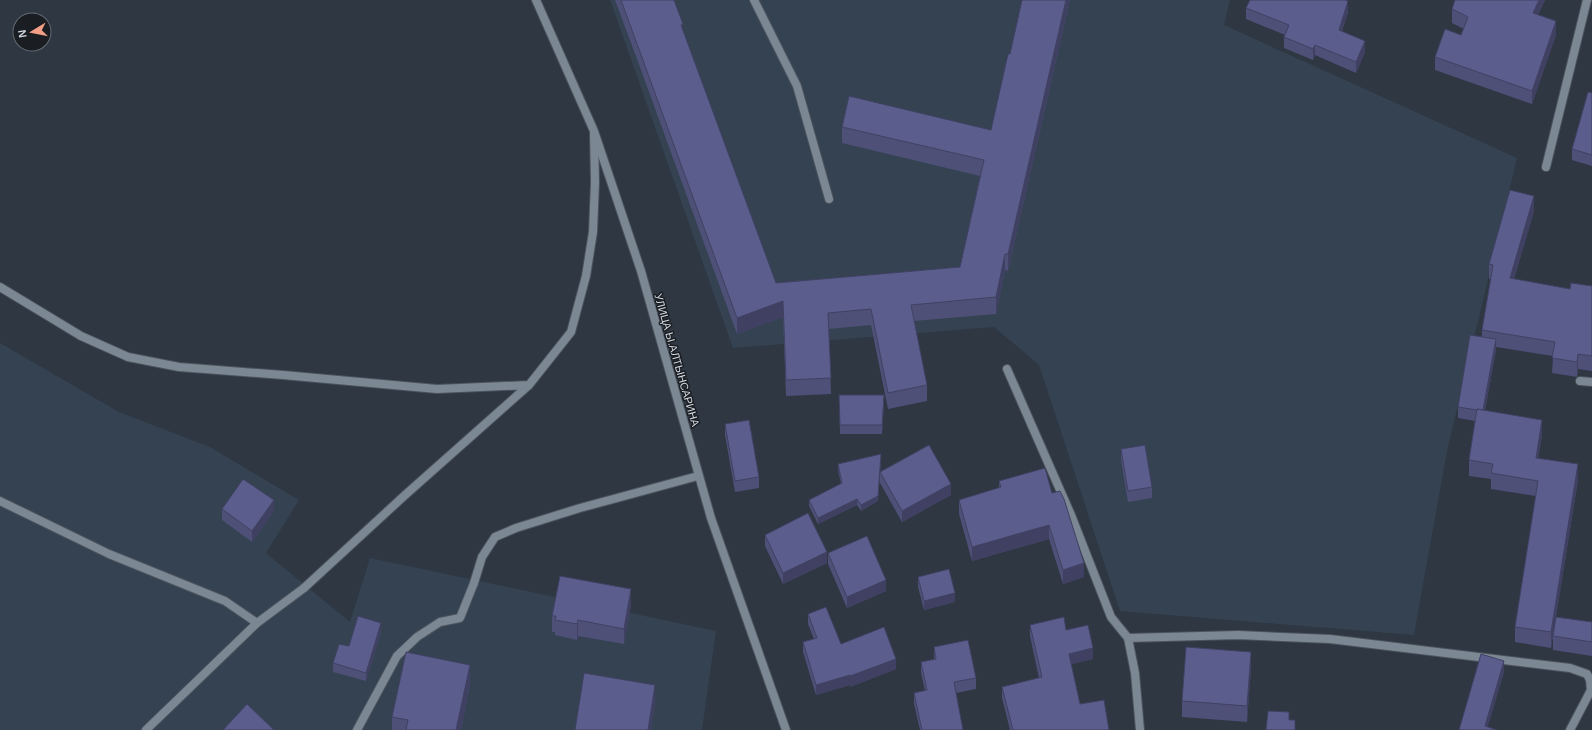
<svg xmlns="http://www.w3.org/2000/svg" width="1592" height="730" viewBox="0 0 1592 730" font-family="Helvetica,sans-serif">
<rect width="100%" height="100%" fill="#2e3742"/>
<path fill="#344252" d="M610 0H1230L1224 25 1517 158 1447 451 1414 635 1120 611 1039 365 994 327 733 348Z
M0 343 119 412 210 447 299 500 266 553 350 622 370 558 716 631 702 730H0Z"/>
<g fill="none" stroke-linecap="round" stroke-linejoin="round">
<g stroke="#4b535c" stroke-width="10">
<path id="service" d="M754 0 797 86 829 199
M0 501 109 554 225 601 257 623
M146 730 257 623 304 588
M357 730 397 656 417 637 440 622 460 618 474 583"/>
</g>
<g stroke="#4b535c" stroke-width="10">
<path id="minor" d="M1546 167 1587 0
M0 287 81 336 128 357 179 367 283 375 437 389 529 385
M1007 369 1071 515 1111 617 1128 638 1135 673 1140 730
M1580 381 1592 382
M474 583 482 557 495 537 516 528 580 508 698 476
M304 588 404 496 529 385 571 332 586 276 593 232 595 182 594 134
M1128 638 1238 635 1330 639 1570 668 1587 674 1590 680 1591 690 1570 730"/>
</g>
<g stroke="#4b535c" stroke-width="10">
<path id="tertiary" d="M536 0 594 131 641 271 711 518 786 730"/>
</g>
<use href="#service" stroke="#7c8794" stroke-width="8"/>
<use href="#minor" stroke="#7c8794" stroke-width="8"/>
<use href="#tertiary" stroke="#7c8794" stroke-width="8"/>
</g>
<path fill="#4e5078" d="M615 0H674L683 31 776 283 960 267 980 176 842 143V127L991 130 1010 54 1022 0H1070L1008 271 1005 270 996 314 914 321 927 385V401L888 409 871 325 829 329 831 394 786 396 783 317 737 334 637 59Z
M1454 0H1545L1538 15 1556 35 1532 104 1435 70V57L1461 35 1464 29 1452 23V9L1455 1Z
M1246 8 1348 12 1342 31 1365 52 1356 73 1315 55 1313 60 1284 48V37L1285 35 1246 19Z
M1592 93V166L1572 160V149Z
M1534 211 1514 279 1570 289 1592 286V371L1578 369 1577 377 1552 373 1553 356 1496 347V350L1485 410 1542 435 1538 458 1578 480 1551 648 1515 642V627L1536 496 1491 489V479L1469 476V460L1475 421 1458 418V407L1482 337V330L1491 279H1489V264Z
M839 395 884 404 882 434H840Z
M725 424 759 477V488L735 492 725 435Z
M1121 449 1152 487V498L1128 502 1121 460Z
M881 459 878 501 861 511 857 505 818 524 809 506V500L841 484 838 470V464Z
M880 472 951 495 902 522 880 483Z
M999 481 1052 493 1084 577 1063 584 1049 539 972 561 959 514V500L999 488Z
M222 509 274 511 252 542 222 520Z
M765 535 827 563 783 584 765 546Z
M828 553 886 591 847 608 828 564Z
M918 577 955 602 924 610 918 587Z
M631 605 624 644 578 636 577 640 555 635V632H552V616Z
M808 614 841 644 896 669 850 687V685L816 695 803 652V642L814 639 808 624Z
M1592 622V656L1553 650V636Z
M1030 625 1066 630 1093 659 1071 664 1080 704 1109 730H1010L1002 698V687L1039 678 1030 636Z
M381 632 366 681 333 672V663L349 646Z
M934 647 976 678V689L956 693 963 730H920L914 704V693L925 691 921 673V662L934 659Z
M1251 667 1247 722 1182 717V701Z
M470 685 461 730H392V717Z"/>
<path fill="#404162" d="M1066 0H1070L1008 271V254Z
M1539 0H1545L1533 26V13Z
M1348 1V12L1339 41V30Z
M1556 21V35L1532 104V91Z
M683 24V40L681 25Z
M1365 41V52L1356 73V62Z
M1315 45V55L1313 60V49Z
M1534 196V211L1510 293V278Z
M1005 254V270L996 314V297Z
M783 301V317L737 334V318Z
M1496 339V350L1483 422V411Z
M1578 354V369L1577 377V362Z
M884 395V404L882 434V425Z
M1542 420V435L1536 474V458Z
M881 454 878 501 861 511V505Z
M1578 464V480L1551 648V632Z
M951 484V495L902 522V511Z
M857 499V505L818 524V518Z
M274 500V511L252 542V531Z
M1049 525V539L972 561V547Z
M827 552V563L783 584V573Z
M1084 563V577L1063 584V570Z
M886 580V591L847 608V597Z
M631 589V605L624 644V629Z
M955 593V602L924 610V601Z
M578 620V636L577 640V624Z
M381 623V632L366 681V673Z
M1093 648V659L1069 665V654Z
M1251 652V667L1247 722V706Z
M896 659V669L850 687V676Z
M1504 661V673L1487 730 1485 726Z
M470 665V685L461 730H456Z
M850 675V685L816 695V685Z
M655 685V705L651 730H648Z"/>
<path fill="#5b5d8c" stroke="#404162" d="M621 0H674L683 24 681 25 776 283 960 267 984 160 842 127 849 96 991 130 1008 54H1010L1022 0H1066L1008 254H1005L996 297 911 305 927 385 888 393 871 309 828 313 831 378 786 380 783 301 737 318Z
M1250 0H1345L1348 1 1339 30 1365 41 1356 62 1315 45 1313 49 1284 37 1289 25 1246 8Z
M1455 0H1539L1533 13 1556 21 1532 91 1435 57 1445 29 1461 35 1468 17 1452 9Z
M1588 92 1592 93V155L1572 149Z
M1510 190 1534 196 1510 278 1570 289 1571 283 1592 286V356L1578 354 1577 362 1552 358 1555 342 1482 330 1493 265 1489 264Z
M1470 335 1496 339 1483 410 1477 409V410L1458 407Z
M839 395H884L882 425H840Z
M1477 409 1542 420 1536 458 1578 464 1551 632 1515 627 1538 481 1491 473 1493 464 1469 460Z
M749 420 759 477 735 481 725 424Z
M929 445 951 484 902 511 880 472Z
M1145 445 1152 487 1128 491 1121 449Z
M881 454 878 496 861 505 857 499 818 518 809 500 842 483 838 464Z
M1045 468 1052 493 1060 491 1064 499 1084 563 1063 570 1049 525 972 547 959 500 1001 487 999 481Z
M243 479 274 500 252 531 222 509Z
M808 513 827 552 783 573 765 535Z
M867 536 886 580 847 597 828 553Z
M949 569 955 593 924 601 918 577Z
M560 576 631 589 624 629 578 620 577 624 555 620 556 616H552Z
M826 607 841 644 884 627 896 659 850 676V675L816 685 803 642 817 638 808 614Z
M358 616 381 623 366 673 333 663 339 644 349 646Z
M1064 617 1066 630 1088 625 1093 648 1069 654 1080 704 1104 700 1109 730H1013L1002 687 1042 677 1030 625Z
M1556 617 1592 622V642L1553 636Z
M968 640 976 678 954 682 963 730H922L914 693 927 690 921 662 936 659 934 647Z
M1186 647 1251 652 1247 706 1182 701Z
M406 652 470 665 456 730H406L408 720 392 717Z
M1481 654 1504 661 1485 726 1497 730H1459Z
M584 673 655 685 648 730H575Z
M247 704 274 730H223Z
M1268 711 1289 712V720H1295V730H1266Z"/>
<g text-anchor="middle" stroke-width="3" stroke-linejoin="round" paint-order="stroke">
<g font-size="11" fill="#d3d9e0" stroke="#1a1e23">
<text transform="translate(677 360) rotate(74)" y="4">УЛИЦА Ы.АЛТЫНСАРИНА</text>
</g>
</g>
<g transform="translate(32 32) rotate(260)"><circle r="19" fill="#1a1e23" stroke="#64696f"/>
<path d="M0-3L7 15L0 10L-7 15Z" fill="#f39f85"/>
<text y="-6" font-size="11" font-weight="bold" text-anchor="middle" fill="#d3d9e0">N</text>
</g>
</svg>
